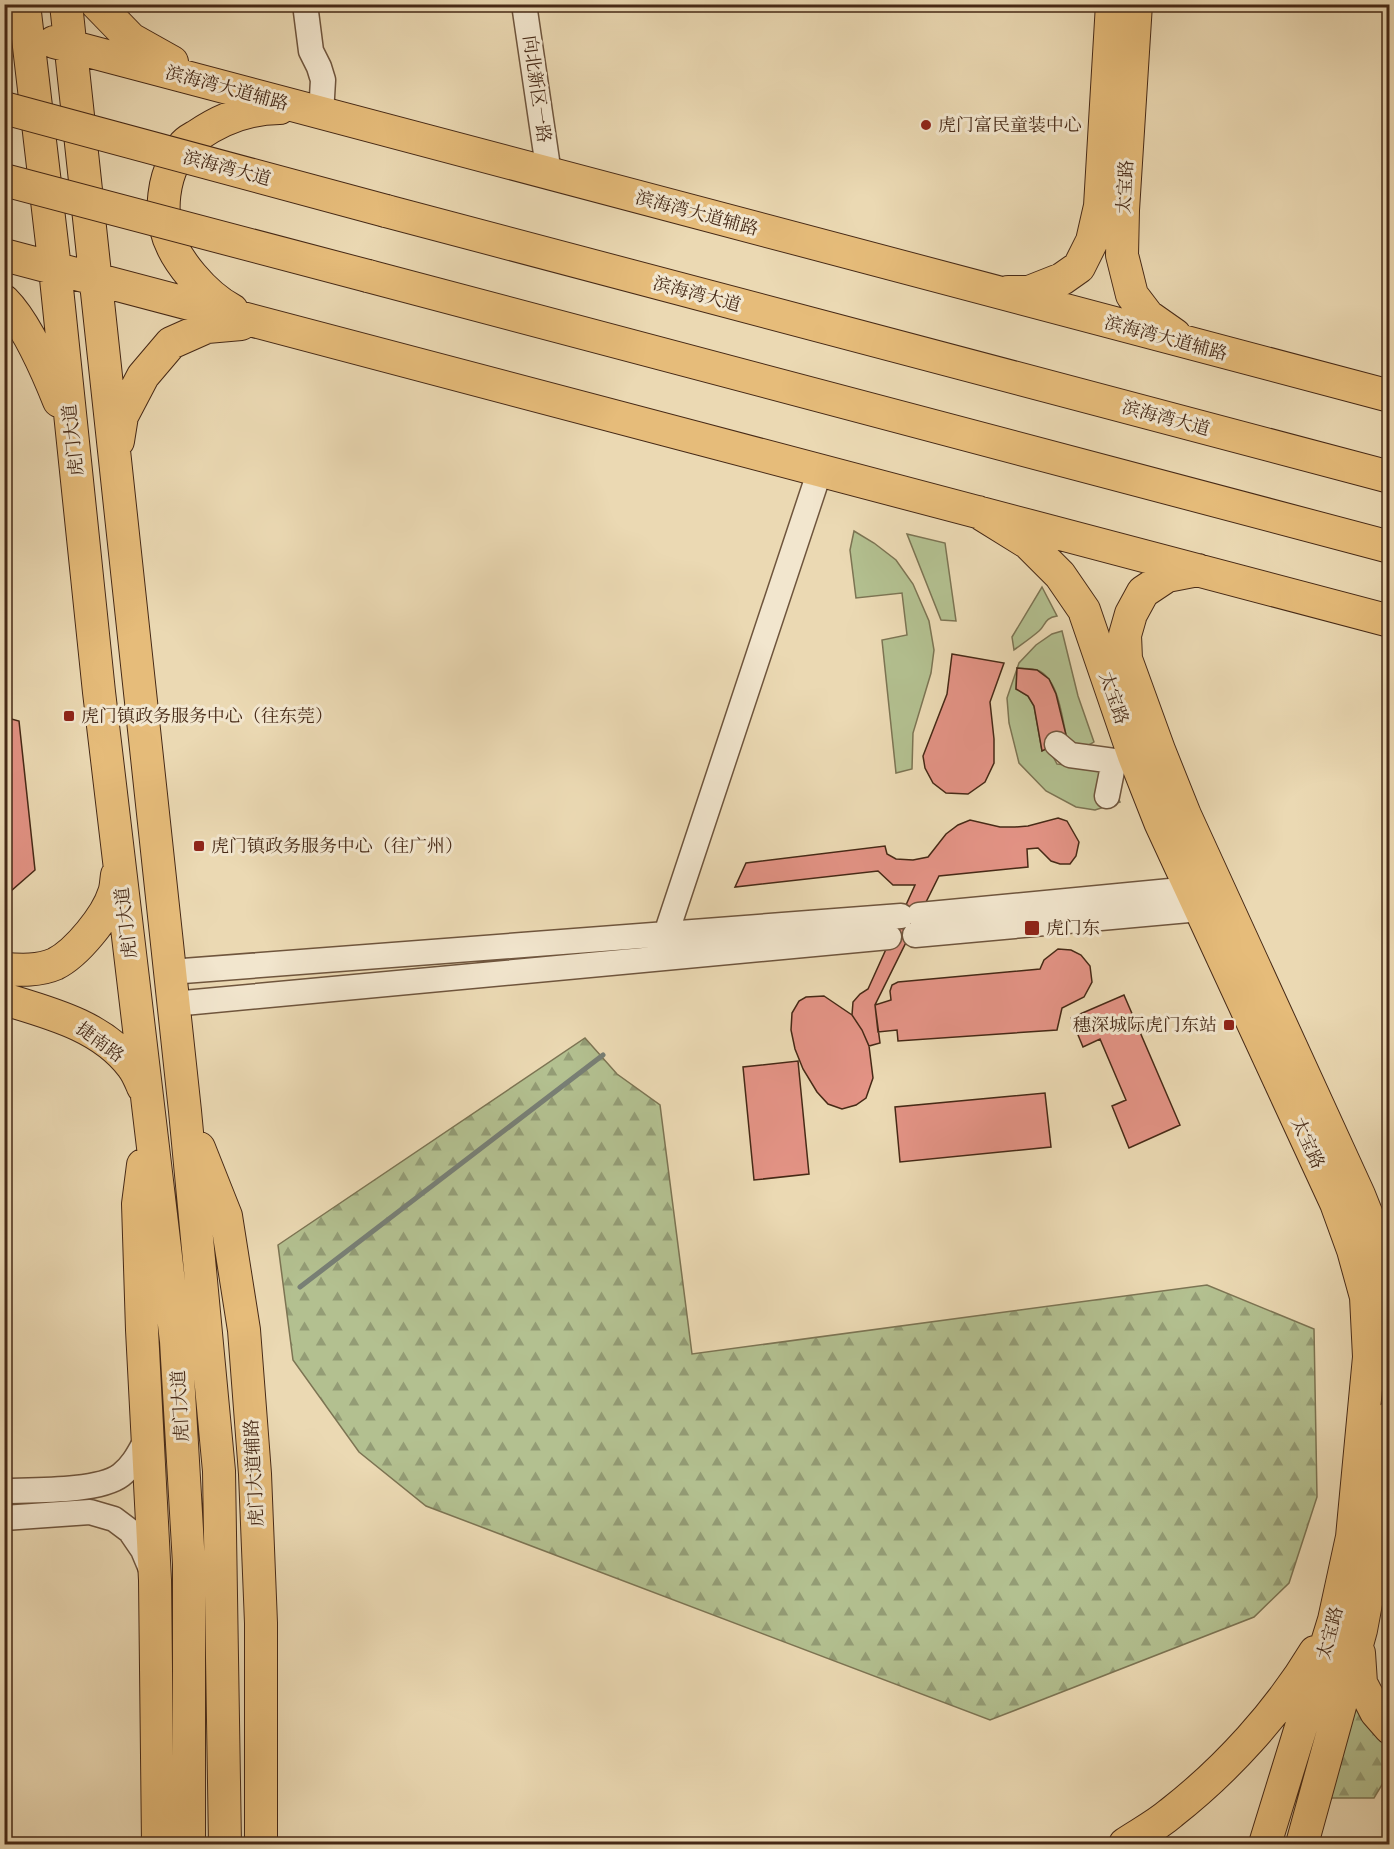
<svg xmlns="http://www.w3.org/2000/svg" width="1394" height="1849" viewBox="0 0 1394 1849" font-family="'IM FELL Great Primer','Noto Serif SC',serif">
<defs>
<pattern id="forest-firs" width="22" height="20" patternUnits="userSpaceOnUse" patternTransform="scale(1.5)"><rect width="22" height="20" fill="#b3c090"/><path d="M5 1l3.5 6h-7zM16 11l3.5 6h-7z" fill="#939c75"/></pattern>
</defs>
<rect width="100%" height="100%" fill="#ebd9b3"/>
<filter id="stains"><feTurbulence type="fractalNoise" baseFrequency=".00333" numOctaves="4"/><feColorMatrix values="0 0 0 0 .2 0 0 0 0 .09 0 0 0 0 .02 0 0 0 .5 -.17"/></filter>
<radialGradient id="worn" r=".72"><stop offset=".6" stop-color="#630" stop-opacity="0"/><stop offset="1" stop-color="#630" stop-opacity=".3"/></radialGradient>
<path fill="#b3c090" stroke="#7c7453" stroke-width="1.5" d="M854 531 874 543 896 560 913 584 929 621 934 650 931 673 913 733 912 769 896 773 882 640 907 635 902 593 856 598 850 550Z
M907 534 945 543 956 621 941 620Z
M1042 587 1057 616C1044 618 1046 625 1039 631 1031 638 1022 644 1014 650L1012 637Z
M1062 631 1078 696 1094 742C1084 749 1076 745 1067 739 1062 719 1059 678 1037 670 1031 668 1023 669 1017 668L1016 689 1028 696 1034 706 1042 751 1048 747 1057 764 1105 769 1120 802 1095 810 1076 807 1046 791 1019 763 1009 723 1007 698 1019 663 1036 645 1052 634Z"/>
<path fill="url(#forest-firs)" stroke="#7c7453" stroke-width="1.5" d="M585 1038 617 1074 660 1105 692 1354 1207 1285 1314 1329 1317 1497 1289 1583 1254 1617 990 1720 426 1506 359 1452 293 1360 278 1245Z
M1358 1702 1369 1724 1389 1749V1773L1374 1798H1328Z"/>
<g fill="none" stroke-linecap="round" stroke-linejoin="round">
<path stroke="#787f75" stroke-width="5" d="M300 1287 603 1055"/>
</g>
<path fill="#e39385" stroke="#462916" stroke-width="1.5" d="M952 654 1004 663 990 702 994 739V763L985 782 968 794 946 793 933 783 925 768 923 756 947 694Z
M1017 668 1037 670 1049 679 1056 694 1067 739 1042 751 1034 706 1028 696 1016 689Z
M4 717 19 721 35 870 4 897Z
M1058 818 1067 821 1079 842 1076 856 1070 864H1060L1051 861 1038 848 1027 849 1028 867 939 876 875 1005 880 1043 869 1046 862 1030 852 1015 853 1002 860 994 868 989 915 885H893L878 871 735 887 746 863 885 846 887 854 896 859 913 860 928 857 946 834 958 825 970 820 1000 827H1015L1028 826Z
M1058 949 1071 950 1081 955 1090 966 1092 982 1084 997 1062 1008 1057 1030 898 1041 897 1030 878 1032 875 1005 891 1000 890 991 892 985 898 982 1040 969 1044 960Z
M1124 995 1180 1125 1129 1148 1112 1106 1126 1100 1100 1039 1083 1047 1071 1018Z
M824 996 852 1015 862 1030 869 1046 873 1078 866 1098 856 1105 842 1109 828 1104 817 1092 803 1069 795 1049 791 1030 792 1013 799 1001 806 997Z
M798 1061 809 1174 754 1180 743 1067Z
M1045 1093 1051 1147 900 1162 895 1107Z"/>
<g fill="none" stroke-linecap="round" stroke-linejoin="round">
<g stroke="#6f553d" stroke-width="27">
<path id="minor" d="M305 4 311 51 319 67 323 80 321 114
M524 4 549 174
M1057 744 1070 755 1114 761 1107 796
M919 915 1191 889
M915 935 1200 909
M662 946 820 470
M170 972 901 916
M173 1004 889 937
M4 1491C33 1490 99 1492 121 1475 134 1465 140 1451 148 1437
M4 1518 90 1512 114 1519 130 1531 143 1550 151 1569"/>
</g>
<g stroke="#462916" stroke-width="34">
<path id="major" d="M24 4 55 269 99 692 176 1341 189 1564V1844
M66 4 185 1111 219 1471 225 1844
M97 4 131 39 172 62
M1136 4 1123 210 1122 255 1132 295 1148 316 1175 335
M54 42 1390 396
M386 211 1390 477
M4 255C466 379 928 497 1390 621
M368 276 1390 547
M1008 292H1029L1062 279 1079 267 1092 241 1100 206 1112 4
M4 301C27 324 47 371 59 401
M232 310C206 296 173 260 166 229 161 208 164 181 174 162 177 157 179 150 183 146 186 141 193 138 198 135 223 118 250 108 280 108
M118 441 122 416 143 376 171 343 207 327 241 324
M978 512 1028 543 1060 575 1084 610 1134 756 1160 822 1336 1203 1353 1250 1366 1297 1369 1357 1352 1537 1334 1620 1265 1844
M1198 570 1167 576 1143 592 1131 614 1125 635 1126 659 1159 750 1185 815 1359 1195 1379 1245 1390 1284
M4 969C21 970 39 971 55 964 77 953 107 916 114 893 116 888 116 881 117 875
M4 999C50 1013 102 1026 132 1066 137 1072 140 1080 143 1087
M199 1148 226 1216 244 1330 255 1474 261 1623V1844
M143 1165 138 1204 142 1330 155 1580 158 1844
M1359 1653 1361 1683 1376 1712 1390 1728
M1125 1844C1140 1834 1157 1825 1171 1813 1226 1770 1279 1712 1315 1652
M1302 1844 1361 1630 1378 1539 1390 1418"/>
</g>
<use href="#minor" stroke="#f2e6ce" stroke-width="24"/>
<use href="#major" stroke="#e6bc7a" stroke-width="32"/>
<g stroke="#462916" stroke-width="34" stroke-linecap="butt">
<path id="major-bridge" d="M4 108 386 211
M4 180 368 276"/>
</g>
<use href="#major-bridge" stroke="#e6bc7a" stroke-width="32"/>
</g>
<g fill="#8f2418" stroke="#f2e6ce" stroke-width="2">
<circle cx="926" cy="125" r="6"/>
<rect x="63" y="710" width="12" height="12" rx="3"/>
<rect x="193" y="840" width="12" height="12" rx="3"/>
<rect x="1024" y="920" width="16" height="16" rx="3"/>
<rect x="1223" y="1019" width="12" height="12" rx="3"/>
</g>
<g text-anchor="middle" stroke-width="6" stroke-linejoin="round" paint-order="stroke">
<g font-size="18" fill="#462916" stroke="#f2e6ce">
<text transform="translate(227 88) rotate(15)" y="6">滨海湾大道辅路</text>
<text transform="translate(537 89) rotate(82)" y="6">向北新区一路</text>
<text transform="translate(227 168) rotate(15)" y="6">滨海湾大道</text>
<text transform="translate(1125 187) rotate(-87)" y="6">太宝路</text>
<text transform="translate(697 213) rotate(15)" y="6">滨海湾大道辅路</text>
<text transform="translate(697 294) rotate(15)" y="6">滨海湾大道</text>
<text transform="translate(1166 338) rotate(15)" y="6">滨海湾大道辅路</text>
<text transform="translate(1166 418) rotate(15)" y="6">滨海湾大道</text>
<text transform="translate(73 440) rotate(-96)" y="6">虎门大道</text>
<text transform="translate(1114 698) rotate(71)" y="6">太宝路</text>
<text transform="translate(126 923) rotate(-97)" y="6">虎门大道</text>
<text transform="translate(100 1042) rotate(36)" y="6">捷南路</text>
<text transform="translate(1308 1143) rotate(65)" y="6">太宝路</text>
<text transform="translate(180 1406) rotate(-93)" y="6">虎门大道</text>
<text transform="translate(254 1473) rotate(-93)" y="6">虎门大道辅路</text>
<text transform="translate(1330 1633) rotate(-75)" y="6">太宝路</text>
</g>
<g font-size="18" fill="#462916" stroke="#f2e6ce" text-anchor="start">
<text x="938" y="131">虎门富民童装中心</text>
<text x="81" y="722">虎门镇政务服务中心（往东莞）</text>
<text x="211" y="852">虎门镇政务服务中心（往广州）</text>
<text x="1046" y="934">虎门东</text>
<text x="1217" y="1031" text-anchor="end">穗深城际虎门东站</text>
</g>
</g>
<rect width="1394" height="1849" fill="none" stroke="#ebd9b3" stroke-width="24"/>
<rect x="6" y="6" width="1382" height="1837" fill="none" stroke="#462916" stroke-width="3"/>
<rect x="12" y="12" width="1370" height="1825" fill="none" stroke="#462916" stroke-width="1.5"/>
<rect width="100%" height="100%" filter="url(#stains)"/>
<rect width="100%" height="100%" fill="url(#worn)"/>
</svg>
